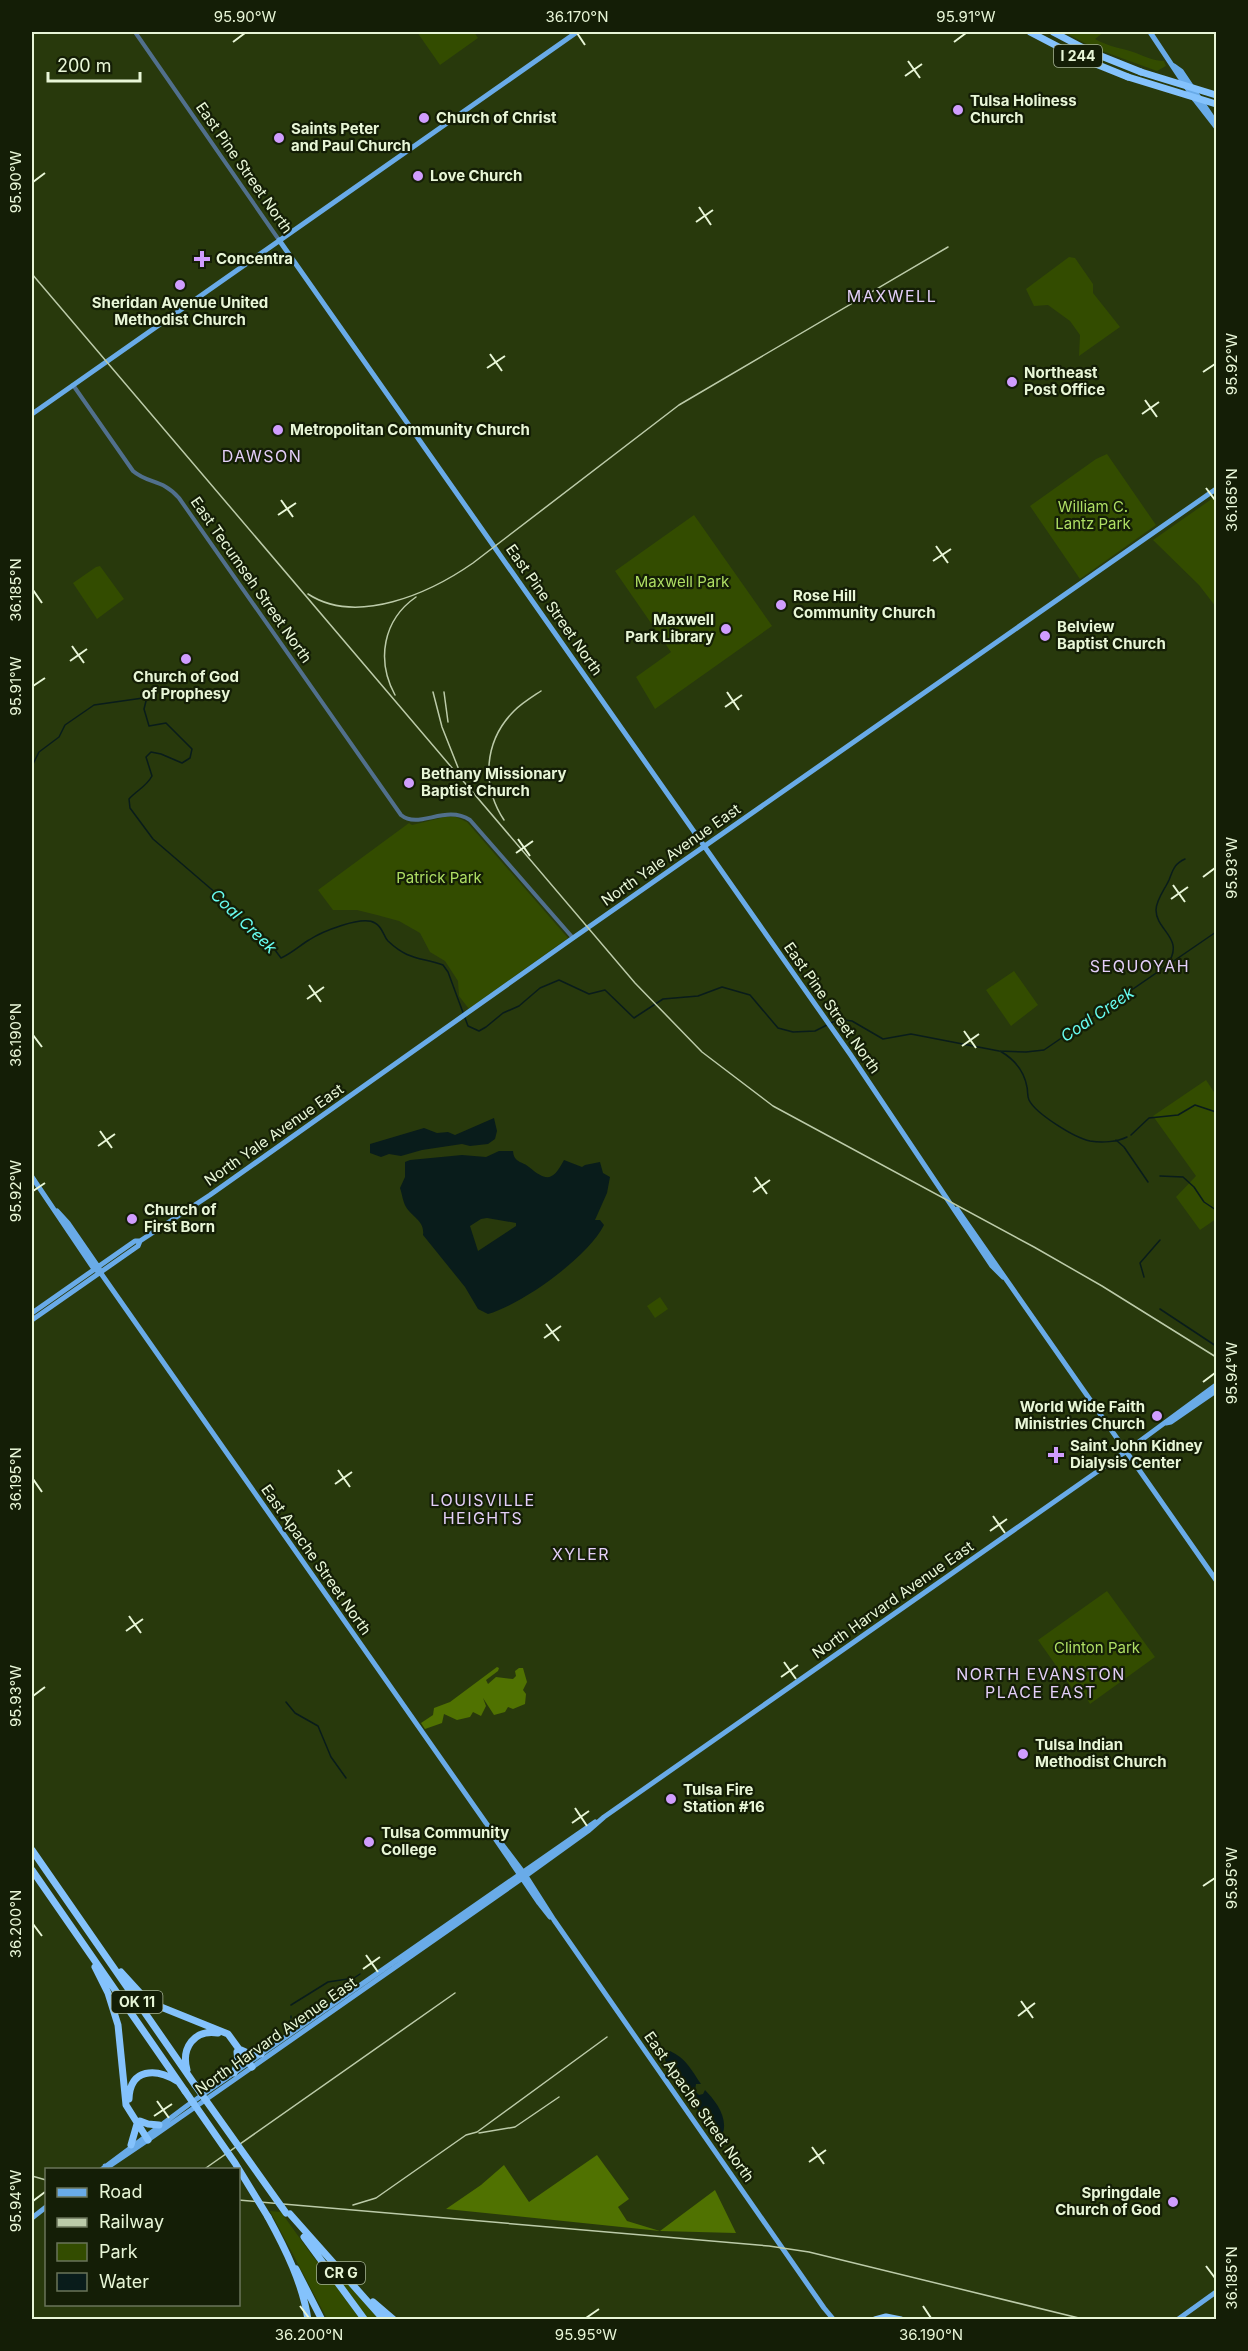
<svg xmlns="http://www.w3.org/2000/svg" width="1248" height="2351" viewBox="0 0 1248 2351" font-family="Inter,sans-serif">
<rect width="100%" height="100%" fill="#28390c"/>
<path fill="#334c00" d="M417 32H474L478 38 440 65Z
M1064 32H1104L1095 39C1109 47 1122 48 1136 53 1146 57 1154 61 1164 61L1166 66 1157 71 1094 48Z
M1069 257 1075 258 1093 284V293L1120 327 1079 356 1080 335 1070 321 1048 305 1034 306 1026 289Z
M1107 454 1156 525 1080 579 1030 506 1096 459Z
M1216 496V607L1199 585 1153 540Z
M694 515 772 626 655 709 636 677 671 652 615 571Z
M100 566 124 599 97 619 73 583 96 567Z
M445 817H456L467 822 568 938 469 1009 459 996 458 981 445 961 430 952 420 933 399 921 377 915 357 910H333L318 890 409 823 412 825Z
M1014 971 1038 1005 1011 1026 986 990Z
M1206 1080 1216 1095V1219L1200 1230 1176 1197 1196 1176 1153 1116Z
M660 1297 668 1309 655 1318 647 1306Z
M1107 1591 1155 1657 1090 1704 1082 1690 1074 1691 1038 1640Z
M270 2211 281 2212 314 2258 350 2300 362 2319H329L326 2317Z
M325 2260 381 2319H368Z"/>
<path fill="#507201" d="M497 1667 499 1668 498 1671 486 1680 488 1684 496 1677 513 1679 516 1676 515 1671 519 1668H523L527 1682 523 1690 526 1694 525 1704 513 1709 508 1707 505 1712 494 1715 483 1698 486 1706 481 1716 473 1712 470 1717 457 1720 444 1714 442 1723 425 1729 421 1723 433 1715 434 1708 450 1702Z
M597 2155 629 2199 618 2207 627 2221 660 2231 715 2190 736 2233 660 2231 446 2209 481 2185 504 2165 529 2202Z"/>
<path fill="#091c1b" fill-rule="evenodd" d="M494 1118 497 1131 495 1139 488 1144 470 1146 462 1144 422 1150 401 1156 389 1154 381 1157 370 1153V1144L424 1128 437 1133 448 1132 455 1135Z
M499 1151H513C514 1163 522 1161 529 1167 547 1182 553 1181 564 1160L582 1167 585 1165 600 1162 603 1173 610 1177 607 1193 595 1220H600L604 1225C588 1257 523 1304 488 1314L478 1309 465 1287 423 1235C425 1221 412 1217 406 1207 403 1202 402 1194 400 1188L405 1177V1162L410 1160 462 1155 486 1157ZM487 1218 516 1223V1226L478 1251 470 1226 481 1219Z
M670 2051C686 2058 692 2071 701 2084H696L695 2091 699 2095 703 2094 705 2090C715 2100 728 2117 723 2133L716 2134 691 2101 665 2060 666 2054Z"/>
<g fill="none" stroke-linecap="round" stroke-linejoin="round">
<path stroke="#091c1b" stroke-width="1.5" d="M32 766 39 752 59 737 65 725 94 705 143 698 146 701 144 709 149 726 166 723 192 749 190 758 182 763 161 754 151 752 146 757 152 776C146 787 137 790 129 799L130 808 153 839 232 907 243 922 256 929 266 938 281 958C292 953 299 946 309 940 321 932 362 915 375 923 383 927 383 936 388 941 408 960 419 957 443 965L448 972 468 1026 479 1031 486 1027 503 1013 519 1006 540 988 559 980 589 994 605 990 634 1018 663 999 698 996 722 987 750 995 778 1028 793 1032 815 1031 837 1020H845L852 1021 883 1039 911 1034 999 1051 1026 1052 1044 1050 1216 932
M32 820V822
M1167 965C1186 938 1156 931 1156 910 1156 900 1165 889 1169 880 1173 870 1174 864 1185 859
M1000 1051C1014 1059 1024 1070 1027 1087 1028 1091 1027 1096 1029 1100 1036 1114 1075 1138 1090 1141 1102 1143 1117 1142 1127 1137
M1131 1135 1149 1118 1178 1115 1195 1105 1216 1112
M1116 1140 1124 1147 1148 1182
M1160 1176 1183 1177 1194 1187 1204 1202 1216 1210
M1144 1277 1140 1263 1160 1240
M1160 1309 1216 1346
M286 1702 295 1713 318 1726 331 1757 346 1778
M291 2005 328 1982 354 1978 360 1974
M291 2016V2018"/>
<path stroke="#51708d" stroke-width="4" d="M135 32 279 240
M73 385 133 471C148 484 163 479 179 498L401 815C419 830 445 804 470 820L573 938"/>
<path stroke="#69abe8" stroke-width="5" d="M1150 32 1195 100 1216 127
M1174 66 1181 71 1216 123
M279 240 850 1054 992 1266 1003 1277
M32 414 577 32
M32 1177 94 1269 100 1272 486 1823 526 1876 554 1920 824 2308 834 2320
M957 1209 1216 1580
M57 1211 68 1223 99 1268
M32 1313 135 1241H140L210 1195 573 938 1216 489
M32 1320 138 1246 140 1241
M1166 1423 1171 1422 1216 1391
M492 1834 539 1903 550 1917
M105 2166 111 2165 148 2140 527 1875 588 1831 604 1817 1121 1455 1216 1385
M101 2170 188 2105 595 1822
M32 2218 46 2207
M1177 2320 1216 2292"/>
<path stroke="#84c2fc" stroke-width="7" d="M1030 32 1076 56 1128 77
M1053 32 1091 52 1141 72
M32 1850 195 2085
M32 1870 185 2091
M95 1967 108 1993 118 2025 126 2105 148 2140
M121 1972 142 1995 161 2007 228 2034 252 2067
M241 2050 250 2054H261
M187 2070C181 2048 194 2029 218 2033
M234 2073 238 2062 237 2052
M129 2099C130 2068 156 2068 177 2081
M140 2121 148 2124 159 2125
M131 2145 137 2124
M290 2214 384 2320
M268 2217C285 2248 303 2284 308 2320
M304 2237 365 2320
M296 2269 322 2320
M373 2302 394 2320
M875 2320 886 2317 901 2320"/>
<path stroke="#bccba9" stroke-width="1.5" d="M32 274 635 983 702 1052 773 1106 1034 1247 1102 1286 1216 1357
M308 594C357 626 430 593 473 563L679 405 948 247
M433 692 442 727 459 770
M444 692 448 722
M395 695C376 660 383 620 416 597
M504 820C481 785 484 741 514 711 522 703 532 697 541 691
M479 2133 515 2127 559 2097
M203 2170 455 1993
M32 2176 46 2180
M238 2200 769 2246 809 2252 1087 2320
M353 2205 376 2198 466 2135 477 2132 607 2037"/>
<path stroke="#84c2fc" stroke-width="7" d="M1141 72 1216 95
M1128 77 1216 104
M195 2085 286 2213
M185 2091 235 2163 268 2217"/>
</g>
<path fill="none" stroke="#e8f6d7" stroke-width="2" d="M577 33 585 45M233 42 245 33M954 42 966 33M908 61 920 78M905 76 922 64M33 182 45 173M699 207 711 225M696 222 713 210M490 354 502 371M487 368 505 356M1203 372 1215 364M1145 400 1157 417M1142 414 1159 402M1206 488 1215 500M281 500 293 517M278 515 296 503M936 546 948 563M933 561 951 549M33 590 42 603M72 646 84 663M70 661 87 649M33 686 45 678M727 692 739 710M725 707 742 695M518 839 530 856M516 853 533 841M1203 877 1215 868M1173 885 1185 902M1171 899 1188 887M309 985 321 1002M307 999 324 987M964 1031 976 1048M33 1035 42 1047M962 1046 979 1034M100 1131 112 1148M98 1146 115 1134M755 1177 767 1194M33 1191 45 1183M753 1192 770 1180M546 1324 559 1341M544 1338 561 1326M1203 1382 1215 1373M338 1470 350 1487M33 1479 42 1492M335 1484 352 1472M993 1516 1005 1533M990 1531 1007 1519M129 1616 141 1633M126 1631 143 1619M784 1662 796 1679M781 1677 798 1665M33 1696 45 1687M575 1808 587 1826M572 1823 589 1811M1203 1886 1215 1878M33 1924 42 1936M366 1955 378 1972M363 1969 380 1957M1021 2001 1033 2018M1018 2016 1035 2003M157 2101 169 2118M154 2116 172 2104M812 2147 824 2164M809 2162 826 2150M33 2201 45 2192M1206 2266 1215 2278M300 2306 309 2318M923 2306 931 2318M586 2318 599 2309"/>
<g fill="#d09dfe" stroke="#141e06" stroke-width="2">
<circle cx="958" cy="110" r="6"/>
<circle cx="424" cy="118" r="6"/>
<circle cx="279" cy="138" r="6"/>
<circle cx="418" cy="176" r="6"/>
<path d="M199 250h6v6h6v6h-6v6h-6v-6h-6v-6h6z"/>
<circle cx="180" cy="285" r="6"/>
<circle cx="1012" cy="382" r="6"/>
<circle cx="278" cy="430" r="6"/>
<circle cx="781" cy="605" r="6"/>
<circle cx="726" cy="629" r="6"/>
<circle cx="1045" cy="636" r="6"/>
<circle cx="186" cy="659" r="6"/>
<circle cx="409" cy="783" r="6"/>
<circle cx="132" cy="1219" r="6"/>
<circle cx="1157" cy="1416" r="6"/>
<path d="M1053 1446h6v6h6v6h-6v6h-6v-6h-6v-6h6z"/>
<circle cx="1023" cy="1754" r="6"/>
<circle cx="671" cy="1799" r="6"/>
<circle cx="369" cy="1842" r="6"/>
<circle cx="1173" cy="2202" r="6"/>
</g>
<g text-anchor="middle" stroke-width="4.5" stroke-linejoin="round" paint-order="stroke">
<g fill="#141e06" stroke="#a8b598" stroke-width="1.5">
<rect x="1054" y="45" width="48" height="22" rx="4.5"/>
<rect x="111.5" y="1991" width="51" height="22" rx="4.5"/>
<rect x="317" y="2262" width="48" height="22" rx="4.5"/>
</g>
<g font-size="14" font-weight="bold" fill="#e8f6d7">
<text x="1078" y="61">I 244</text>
<text x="137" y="2007">OK 11</text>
<text x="341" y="2278">CR G</text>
</g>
<g font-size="15" font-weight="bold" fill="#e8f6d7" stroke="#141e06" text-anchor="start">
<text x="970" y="106">Tulsa Holiness<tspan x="970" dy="17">Church</tspan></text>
<text x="436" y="123">Church of Christ</text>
<text x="291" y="134">Saints Peter<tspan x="291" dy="17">and Paul Church</tspan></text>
<text x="430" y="181">Love Church</text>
<text x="216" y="264">Concentra</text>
<text x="180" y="308" text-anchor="middle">Sheridan Avenue United<tspan x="180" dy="17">Methodist Church</tspan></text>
<text x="1024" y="378">Northeast<tspan x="1024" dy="17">Post Office</tspan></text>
<text x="290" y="435">Metropolitan Community Church</text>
<text x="793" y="601">Rose Hill<tspan x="793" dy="17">Community Church</tspan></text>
<text x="714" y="625" text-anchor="end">Maxwell<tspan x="714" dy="17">Park Library</tspan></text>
<text x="1057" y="632">Belview<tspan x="1057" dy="17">Baptist Church</tspan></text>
<text x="186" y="682" text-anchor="middle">Church of God<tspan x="186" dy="17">of Prophesy</tspan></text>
<text x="421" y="779">Bethany Missionary<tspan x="421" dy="17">Baptist Church</tspan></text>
<text x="144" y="1215">Church of<tspan x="144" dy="17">First Born</tspan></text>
<text x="1145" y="1412" text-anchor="end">World Wide Faith<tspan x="1145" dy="17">Ministries Church</tspan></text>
<text x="1070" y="1451">Saint John Kidney<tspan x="1070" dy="17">Dialysis Center</tspan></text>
<text x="1035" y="1750">Tulsa Indian<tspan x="1035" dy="17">Methodist Church</tspan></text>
<text x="683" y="1795">Tulsa Fire<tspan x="683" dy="17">Station #16</tspan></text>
<text x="381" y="1838">Tulsa Community<tspan x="381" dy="17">College</tspan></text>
<text x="1161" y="2198" text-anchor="end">Springdale<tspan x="1161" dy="17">Church of God</tspan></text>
</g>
<g font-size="15" fill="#e8f6d7" stroke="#141e06">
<text transform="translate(244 168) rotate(55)" y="5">East Pine Street North</text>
<text transform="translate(251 580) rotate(55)" y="5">East Tecumseh Street North</text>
<text transform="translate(554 610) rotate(55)" y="5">East Pine Street North</text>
<text transform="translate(671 855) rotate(-35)" y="5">North Yale Avenue East</text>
<text transform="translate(832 1008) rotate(55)" y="5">East Pine Street North</text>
<text transform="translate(274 1135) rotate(-35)" y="5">North Yale Avenue East</text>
<text transform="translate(316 1560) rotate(55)" y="5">East Apache Street North</text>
<text transform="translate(893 1600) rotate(-35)" y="5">North Harvard Avenue East</text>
<text transform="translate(276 2036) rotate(-35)" y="5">North Harvard Avenue East</text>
<text transform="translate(699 2107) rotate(55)" y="5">East Apache Street North</text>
</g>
<g font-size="15" fill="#afdf64" stroke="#141e06">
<text x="1093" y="512">William C.<tspan x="1093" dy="17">Lantz Park</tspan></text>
<text x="682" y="587">Maxwell Park</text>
<text x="439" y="883">Patrick Park</text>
<text x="1097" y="1653">Clinton Park</text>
</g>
<g font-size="16" letter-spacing="1.5" fill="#e4cff9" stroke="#141e06">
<text x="892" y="302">MAXWELL</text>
<text x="262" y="462">DAWSON</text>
<text x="1140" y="972">SEQUOYAH</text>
<text x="483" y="1506">LOUISVILLE<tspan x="483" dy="18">HEIGHTS</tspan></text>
<text x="581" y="1560">XYLER</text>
<text x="1041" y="1680">NORTH EVANSTON<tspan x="1041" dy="18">PLACE EAST</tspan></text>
</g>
<g font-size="16" font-style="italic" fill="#67fdf1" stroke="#141e06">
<text transform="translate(244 921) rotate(44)" y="6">Coal Creek</text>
<text transform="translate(1097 1014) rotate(-34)" y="6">Coal Creek</text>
</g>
</g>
<rect width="1248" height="2351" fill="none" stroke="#141e06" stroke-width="66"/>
<rect x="45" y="2168" width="195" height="138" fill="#141e06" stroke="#69745a" stroke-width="1.5"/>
<rect x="57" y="2188" width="30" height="9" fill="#69abe8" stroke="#69745a" stroke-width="1.5"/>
<text x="99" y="2198" font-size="18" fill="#e8f6d7">Road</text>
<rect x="57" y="2218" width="30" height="9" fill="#bccba9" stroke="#69745a" stroke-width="1.5"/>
<text x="99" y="2228" font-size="18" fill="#e8f6d7">Railway</text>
<rect x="57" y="2243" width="30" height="18" fill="#334c00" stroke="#69745a" stroke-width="1.5"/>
<text x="99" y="2258" font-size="18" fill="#e8f6d7">Park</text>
<rect x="57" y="2273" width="30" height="18" fill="#091c1b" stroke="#69745a" stroke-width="1.5"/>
<text x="99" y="2288" font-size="18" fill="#e8f6d7">Water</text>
<path d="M48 72v9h92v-9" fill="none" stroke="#e8f6d7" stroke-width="3"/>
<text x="57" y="72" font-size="18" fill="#e8f6d7" stroke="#141e06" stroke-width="4.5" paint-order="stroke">200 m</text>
<rect x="33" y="33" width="1182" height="2285" fill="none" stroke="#e8f6d7" stroke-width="2"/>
<g font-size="15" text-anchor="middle" fill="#e8f6d7">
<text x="245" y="22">95.90°W</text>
<text x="577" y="22">36.170°N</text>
<text x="966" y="22">95.91°W</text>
<text transform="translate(16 182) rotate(-90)" y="5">95.90°W</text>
<text transform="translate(1232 364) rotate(-90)" y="5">95.92°W</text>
<text transform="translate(1232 500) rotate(-90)" y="5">36.165°N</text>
<text transform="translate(16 590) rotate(-90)" y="5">36.185°N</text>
<text transform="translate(16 686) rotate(-90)" y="5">95.91°W</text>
<text transform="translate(1232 868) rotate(-90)" y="5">95.93°W</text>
<text transform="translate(16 1035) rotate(-90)" y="5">36.190°N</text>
<text transform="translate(16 1191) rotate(-90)" y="5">95.92°W</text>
<text transform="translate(1232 1373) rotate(-90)" y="5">95.94°W</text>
<text transform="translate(16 1479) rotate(-90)" y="5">36.195°N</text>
<text transform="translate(16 1696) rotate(-90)" y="5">95.93°W</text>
<text transform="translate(1232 1878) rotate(-90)" y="5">95.95°W</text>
<text transform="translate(16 1924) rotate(-90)" y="5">36.200°N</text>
<text transform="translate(16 2201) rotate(-90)" y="5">95.94°W</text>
<text transform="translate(1232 2278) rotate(-90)" y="5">36.185°N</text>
<text x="309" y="2340">36.200°N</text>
<text x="586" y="2340">95.95°W</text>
<text x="931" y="2340">36.190°N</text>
</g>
</svg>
